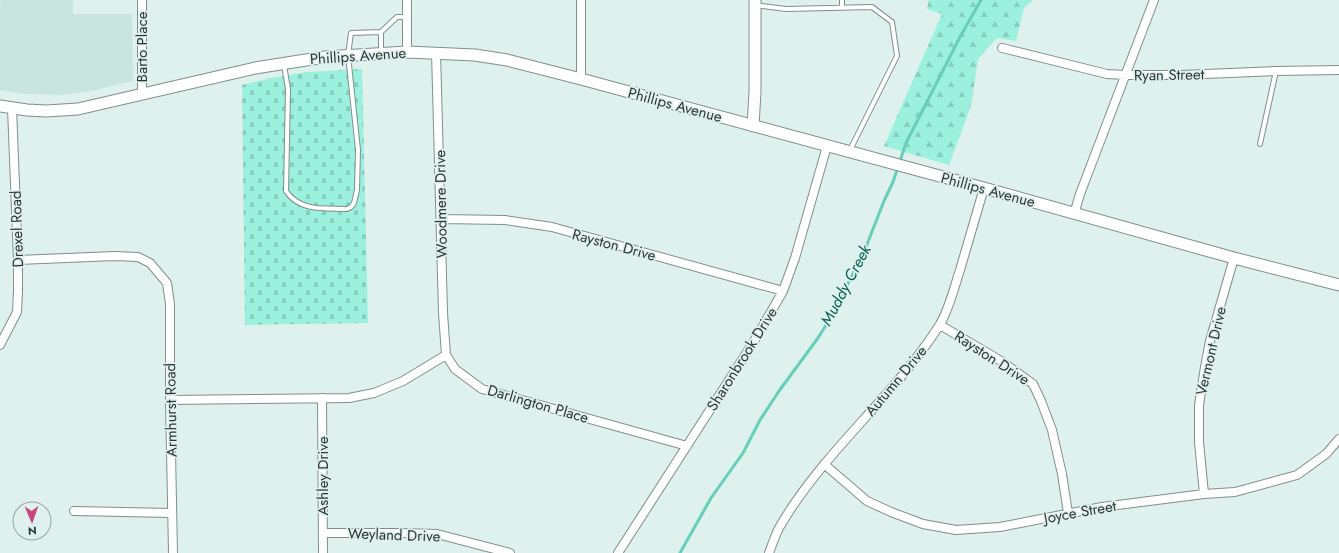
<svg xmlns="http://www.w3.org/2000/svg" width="1339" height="553" viewBox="0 0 1339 553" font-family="Jost,sans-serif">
<defs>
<pattern id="forest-firs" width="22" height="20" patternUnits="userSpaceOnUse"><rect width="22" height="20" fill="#9bf1de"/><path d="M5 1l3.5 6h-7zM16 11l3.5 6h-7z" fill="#86cfbf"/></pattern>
<pattern id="cemetery-stones" width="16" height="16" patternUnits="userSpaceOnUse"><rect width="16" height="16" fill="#9bf1de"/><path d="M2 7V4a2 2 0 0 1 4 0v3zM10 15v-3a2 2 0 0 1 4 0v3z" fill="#86cfbf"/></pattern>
</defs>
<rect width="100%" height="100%" fill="#def1ec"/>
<path fill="#cae5de" d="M1 0H73V14H132L133 81 91 91 62 95 23 94 0 90V9Z"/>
<path fill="url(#forest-firs)" d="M929 0H1033L1024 8 1016 41 997 38 978 59 971 106 949 165 884 146 942 14 927 9Z"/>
<path fill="url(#cemetery-stones)" d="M362 69 368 323 245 325 242 85 271 78 307 72Z"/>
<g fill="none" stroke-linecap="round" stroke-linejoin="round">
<path stroke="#66cfba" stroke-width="3" d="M680 553 711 498 743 453 760 420 779 391 818 338 831 317 864 252 884 201 893 182 906 143 960 37 981 0"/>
<g stroke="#7f908c" stroke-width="6">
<path id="lane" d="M755 5 786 9 872 7 892 22 897 56 850 150
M842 8V0
M381 32V53
M284 65 288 89 286 191C300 212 325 208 347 209L351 207 354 203 357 190 358 150 348 55 351 33 381 32 397 17H407
M1260 144 1276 71"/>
</g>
<g stroke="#7f908c" stroke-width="10">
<path id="street" d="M142 0V95
M581 0V79
M1002 48 1107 74 1125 75H1181L1276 71 1339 70
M407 52V0
M436 52 443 313 446 355 455 369 482 389 687 446
M1074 214 1080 194 1154 0
M441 219 505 220 552 227 783 291
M18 260 115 256 138 257 150 263 167 283 170 304V400L173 553
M940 325 1001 361 1033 384 1041 401 1052 430 1062 474 1068 513
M0 345 17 312 18 291V260L12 108
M322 398 323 553
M170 400 349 398 374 393 403 381 446 355
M824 464 867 501 891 512 923 524 956 530 1000 527 1102 507 1204 494 1235 492 1297 475 1326 454 1339 439
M1204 494 1199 442V405L1205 367 1210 341 1234 258
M74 511 172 513
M323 533H401L437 534 510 553
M618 553 753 343 783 291 795 258 827 146
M769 553C772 545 775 536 779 528 822 453 892 399 939 326 949 310 954 288 960 270 968 243 976 215 984 188"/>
</g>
<g stroke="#7f908c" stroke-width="13">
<path id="secondary" d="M0 106 27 110 46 111 78 109 255 68 325 57 407 52 475 55 507 60 581 79 984 188 1234 258 1339 285
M753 126 755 92V0"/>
</g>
<use href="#lane" stroke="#fff" stroke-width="4"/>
<use href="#street" stroke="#fff" stroke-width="8"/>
<use href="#secondary" stroke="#fff" stroke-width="11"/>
</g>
<g text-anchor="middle" stroke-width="3.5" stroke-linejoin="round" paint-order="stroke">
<g font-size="15" fill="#2e3634" stroke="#def1ec">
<text transform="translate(142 47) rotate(-90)" y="5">Barto Place</text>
<text transform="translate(358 56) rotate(-4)" y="5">Phillips Avenue</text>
<text transform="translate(1169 75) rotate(-1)" y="5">Ryan Street</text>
<text transform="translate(675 105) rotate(15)" y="5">Phillips Avenue</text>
<text transform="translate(988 190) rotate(15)" y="5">Phillips Avenue</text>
<text transform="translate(441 204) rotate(-91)" y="5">Woodmere Drive</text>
<text transform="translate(17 229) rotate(-92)" y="5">Drexel Road</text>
<text transform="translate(614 245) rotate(15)" y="5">Rayston Drive</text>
<text transform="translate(1211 351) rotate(-77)" y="5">Vermont Drive</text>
<text transform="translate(992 358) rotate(33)" y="5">Rayston Drive</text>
<text transform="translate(742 359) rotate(-58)" y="5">Sharonbrook Drive</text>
<text transform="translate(896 381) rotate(-50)" y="5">Autumn Drive</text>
<text transform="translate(538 404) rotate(16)" y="5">Darlington Place</text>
<text transform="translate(171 410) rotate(-91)" y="5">Armhurst Road</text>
<text transform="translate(323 476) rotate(-90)" y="5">Ashley Drive</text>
<text transform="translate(1080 512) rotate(-10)" y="5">Joyce Street</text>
<text transform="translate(394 535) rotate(2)" y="5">Weyland Drive</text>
</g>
<g font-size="16" font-style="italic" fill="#076355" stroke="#def1ec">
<text transform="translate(845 285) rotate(-62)" y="6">Muddy Creek</text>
</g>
</g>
<g transform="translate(32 521) rotate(178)"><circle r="19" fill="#def1ec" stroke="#98a6a2"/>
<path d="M0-3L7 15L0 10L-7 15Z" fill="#cd447d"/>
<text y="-6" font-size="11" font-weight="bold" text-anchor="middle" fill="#2e3634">N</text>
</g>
</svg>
